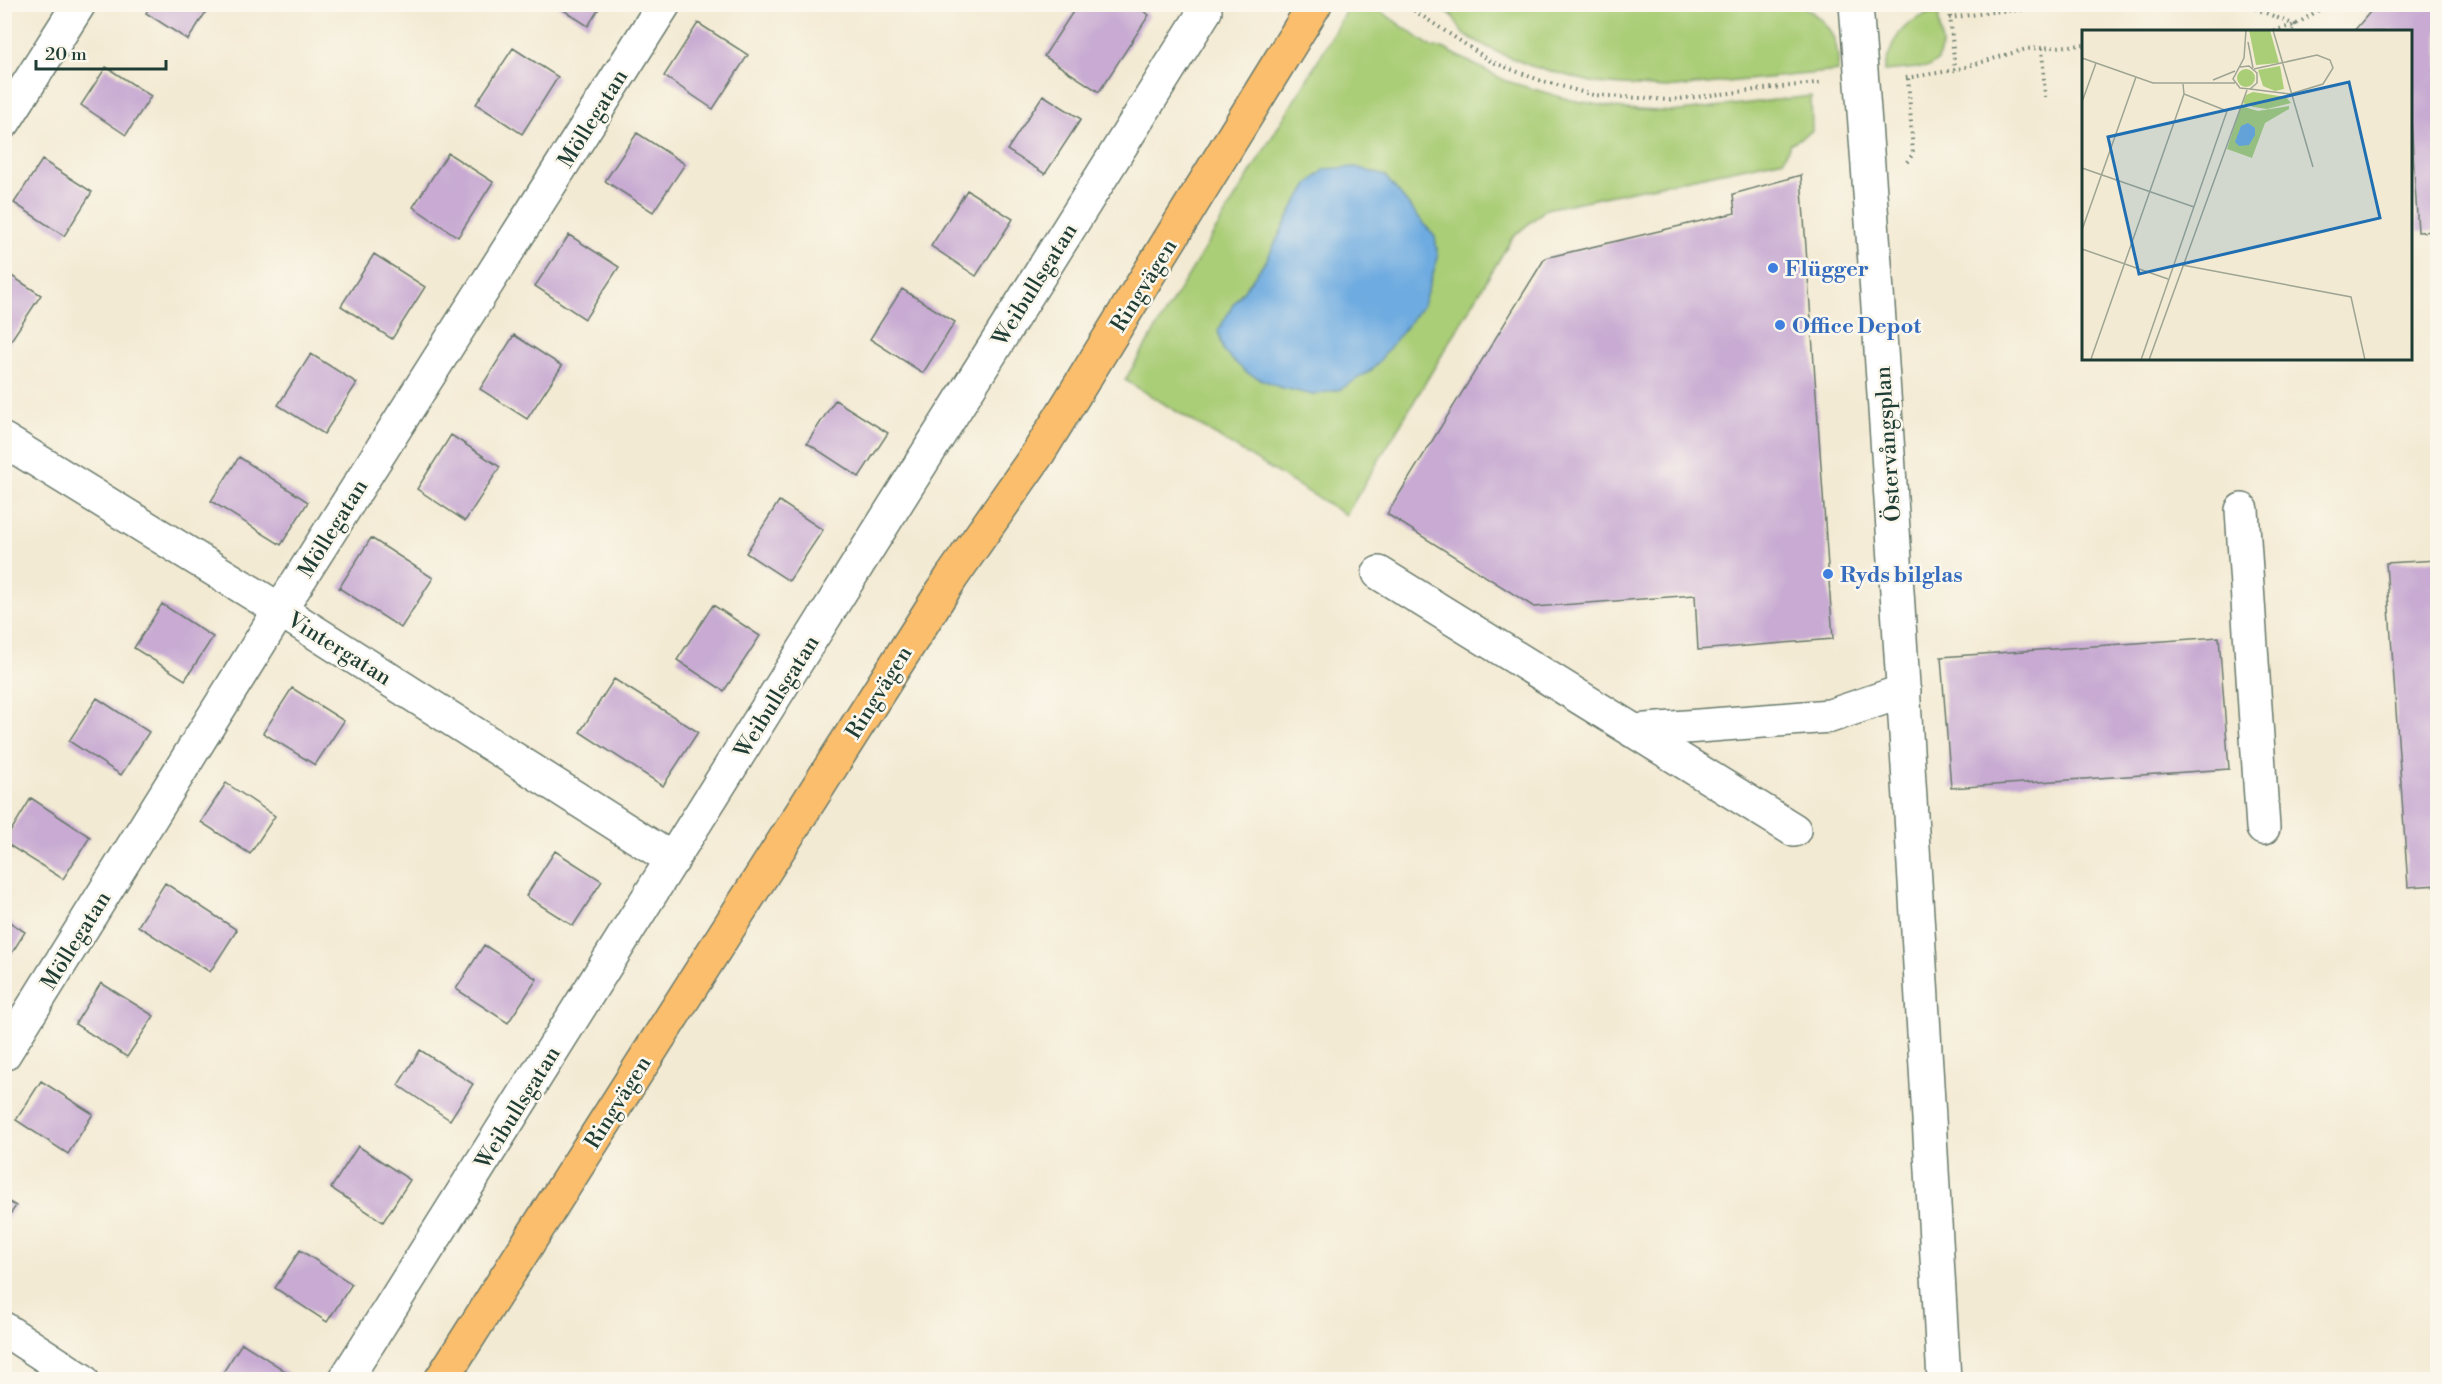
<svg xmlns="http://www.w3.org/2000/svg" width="2442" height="1384" viewBox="0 0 2442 1384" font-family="'Libre Bodoni',serif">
<rect width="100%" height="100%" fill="#fbf7ec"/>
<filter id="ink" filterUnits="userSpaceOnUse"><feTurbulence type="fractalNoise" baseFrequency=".0167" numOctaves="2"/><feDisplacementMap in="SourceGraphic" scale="12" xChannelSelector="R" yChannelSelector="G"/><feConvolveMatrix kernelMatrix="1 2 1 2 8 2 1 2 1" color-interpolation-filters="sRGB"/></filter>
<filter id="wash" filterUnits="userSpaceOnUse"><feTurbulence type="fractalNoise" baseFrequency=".008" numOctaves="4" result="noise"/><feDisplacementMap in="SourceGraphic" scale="24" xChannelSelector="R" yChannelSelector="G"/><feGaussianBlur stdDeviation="1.35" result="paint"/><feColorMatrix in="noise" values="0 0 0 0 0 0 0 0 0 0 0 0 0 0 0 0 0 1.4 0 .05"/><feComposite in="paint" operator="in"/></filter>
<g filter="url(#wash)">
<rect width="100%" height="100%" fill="#f3ead3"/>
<path fill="#aacd77" stroke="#648556" stroke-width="1.5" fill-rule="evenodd" d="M1349 5H1372L1433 48H1443L1506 81 1571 100 1623 109 1672 112 1811 96 1812 131 1790 144 1784 159 1546 209 1512 238 1346 515 1125 380 1315 66ZM1385 176 1435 237 1437 258 1234 303 1266 261 1294 206 1308 185Z
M1436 5H1801C1828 21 1840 38 1838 71L1666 88 1595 83 1531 66 1497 52 1463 34 1452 15Z
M1938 11 1942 45 1938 60 1929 67 1884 71C1893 37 1902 20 1938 11Z"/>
<path fill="#6eabe0" stroke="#46748a" stroke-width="1.5" d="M1356 167 1385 176 1435 237 1438 258 1423 305 1373 369 1341 389 1313 395 1279 387 1247 373 1224 352 1218 331 1234 303 1266 261 1294 206 1308 185 1325 169Z"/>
<g id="blocks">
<path fill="#c8aad2" d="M151 4H211L188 40 146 13Z
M554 4H602L588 26Z
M1078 4H1133L1149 15 1099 92 1044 56Z
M2377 4H2438V231L2418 232 2410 106V32H2353Z
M698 23 748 55 713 109 664 76Z
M513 48 558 77 522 134 476 104Z
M106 67 151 96 126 135 81 105Z
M1043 95 1081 119 1045 174 1007 150Z
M637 133 685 164 653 212 605 181Z
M448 153 493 182 458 237 413 207Z
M42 160 92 192 64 236 14 203Z
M1801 175 1833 639 1698 650 1695 595 1534 607 1387 514 1545 258 1735 213 1733 194Z
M967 190 1013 219 976 276 931 246Z
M569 235 619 267 585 319 535 286Z
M374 254 425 287 392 339 341 306Z
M4 271 41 295 4 351Z
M902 289 955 322 923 373 870 339Z
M514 335 562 366 527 419 480 389Z
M311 354 357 383 324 434 278 405Z
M835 400 888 433 859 477 807 443Z
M451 435 500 467 465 521 417 489Z
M239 457 308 502 281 545 211 501Z
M779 501 823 530 789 581 746 553Z
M371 538 433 578 401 628 339 588Z
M2438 560V885L2408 887 2386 563Z
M162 604 213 637 185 680 134 648Z
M713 605 760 636 724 691 677 660Z
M2219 637 2229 769 1951 788 1941 657Z
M614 679 698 732 663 786 580 732Z
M292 688 344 721 315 765 263 733Z
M97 698 149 732 121 775 69 741Z
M226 783 275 816 250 854 201 822Z
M31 798 90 837 63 879 4 842Z
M555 851 602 881 573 926 526 896Z
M165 883 237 930 210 972 138 926Z
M5 919 25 932 5 964Z
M484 945 537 979 508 1023 456 989Z
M101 983 154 1016 127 1057 75 1024Z
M420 1050 473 1084 450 1120 398 1085Z
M41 1081 93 1114 68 1154 16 1120Z
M358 1146 410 1180 383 1222 331 1188Z
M4 1199 16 1206 4 1223Z
M300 1250 352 1284 327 1322 275 1288Z
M242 1343 290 1374 287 1380H218Z"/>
</g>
</g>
<g filter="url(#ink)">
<use href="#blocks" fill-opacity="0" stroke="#697a6c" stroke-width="1.5"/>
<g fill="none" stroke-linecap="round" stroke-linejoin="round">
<g stroke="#697a6c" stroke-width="36">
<path id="minor" d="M1856 4C1891 462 1918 921 1944 1380
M4 122 79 4
M4 440 280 610 673 860
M2242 510 2263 828
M1379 573 1794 830
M1633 731 1830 716 1904 691
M4 1054 280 610 664 4
M4 1329 82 1380
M345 1380 1137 120 1205 11 1204 4"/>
</g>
<g stroke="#697a6c" stroke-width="36">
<path id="major" d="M441 1380 951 578 1039 452 1315 4"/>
</g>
<path stroke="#697a6c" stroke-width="4" stroke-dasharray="1.5 4.5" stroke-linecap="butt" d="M1404 4 1492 62 1539 80 1593 95 1670 100 1824 82
M1949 4 1955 70
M2200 4 2201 9
M2244 4 2295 25 2291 32
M1949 18 2000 11 2145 4
M2268 32 2295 25 2328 4
M2042 48 2045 97
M1906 78 1955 70 2026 49 2084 45
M1907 162 1913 154 1908 77"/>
<use href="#minor" stroke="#fff" stroke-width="33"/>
<use href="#major" stroke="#fabe6d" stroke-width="33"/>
</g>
</g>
<g fill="#3f7fe0" stroke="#fbf7ec" stroke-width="2">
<circle cx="1773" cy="268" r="6"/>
<circle cx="1780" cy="325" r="6"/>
<circle cx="1828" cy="574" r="6"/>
</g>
<g text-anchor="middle" stroke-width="5" stroke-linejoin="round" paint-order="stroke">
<g font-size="22" fill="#1f3d34" stroke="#fbf7ec">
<text transform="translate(592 118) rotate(-58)" y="8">Möllegatan</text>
<text transform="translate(1034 284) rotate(-58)" y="8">Weibullsgatan</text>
<text transform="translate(1143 285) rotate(-58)" y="8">Ringvägen</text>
<text transform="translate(1887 444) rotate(-94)" y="8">Östervångsplan</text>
<text transform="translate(332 528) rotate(-58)" y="8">Möllegatan</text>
<text transform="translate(340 648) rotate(32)" y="8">Vintergatan</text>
<text transform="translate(878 692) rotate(-58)" y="8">Ringvägen</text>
<text transform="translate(776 696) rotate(-58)" y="8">Weibullsgatan</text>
<text transform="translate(75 940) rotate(-58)" y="8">Möllegatan</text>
<text transform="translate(617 1102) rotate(-58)" y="8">Ringvägen</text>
<text transform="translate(517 1107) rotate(-58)" y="8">Weibullsgatan</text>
</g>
<g font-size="22" font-weight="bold" fill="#366cbe" stroke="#fbf7ec" text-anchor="start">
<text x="1785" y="276">Flügger</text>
<text x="1792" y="333">Office Depot</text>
<text x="1840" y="582">Ryds bilglas</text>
</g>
</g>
<g transform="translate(2082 30)">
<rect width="330" height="330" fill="#f3ead3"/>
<path d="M167 0H188L197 33 174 35ZM198 36 202 59 193 61 181 56 176 40ZM155 48a9 9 0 1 1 18 0a9 9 0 1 1-18 0ZM171 62 204 67 209 73 185 79 171 77 161 73 164 65ZM159 76 176 81 207 76V79L183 93 170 128 145 119Z" fill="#aacd77"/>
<path d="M166 93 173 98V105L167 115 157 116 153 112 159 96Z" fill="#6eabe0"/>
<path fill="none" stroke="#9ea593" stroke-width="1.5" d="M191 0 231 137M166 12 171 38M0 28 71 53H153M158 37 167 36 175 43V53L168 59 158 58 151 49 162 28 164 0M131 50 153 41M168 59 208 64 241 54 251 38 248 30 235 25 172 39M0 72 14 33M0 138 112 177M0 200 54 47M0 219 86 249M100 235 269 267 283 330M9 329 102 64M59 330 145 81 102 64 101 54M67 330 165 60"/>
<path fill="#1f6fb2" fill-opacity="0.15" stroke="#1f6fb2" stroke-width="3" d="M267 52 298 188 57 244 26 107Z"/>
<rect width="330" height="330" fill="none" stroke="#1f3d34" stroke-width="3"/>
</g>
<rect width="2442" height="1384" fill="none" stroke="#fbf7ec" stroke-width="24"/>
<path d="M36 60v9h130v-9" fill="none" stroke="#1f3d34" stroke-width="3"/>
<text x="45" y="60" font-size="18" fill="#1f3d34" stroke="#fbf7ec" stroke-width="4.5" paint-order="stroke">20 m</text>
</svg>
